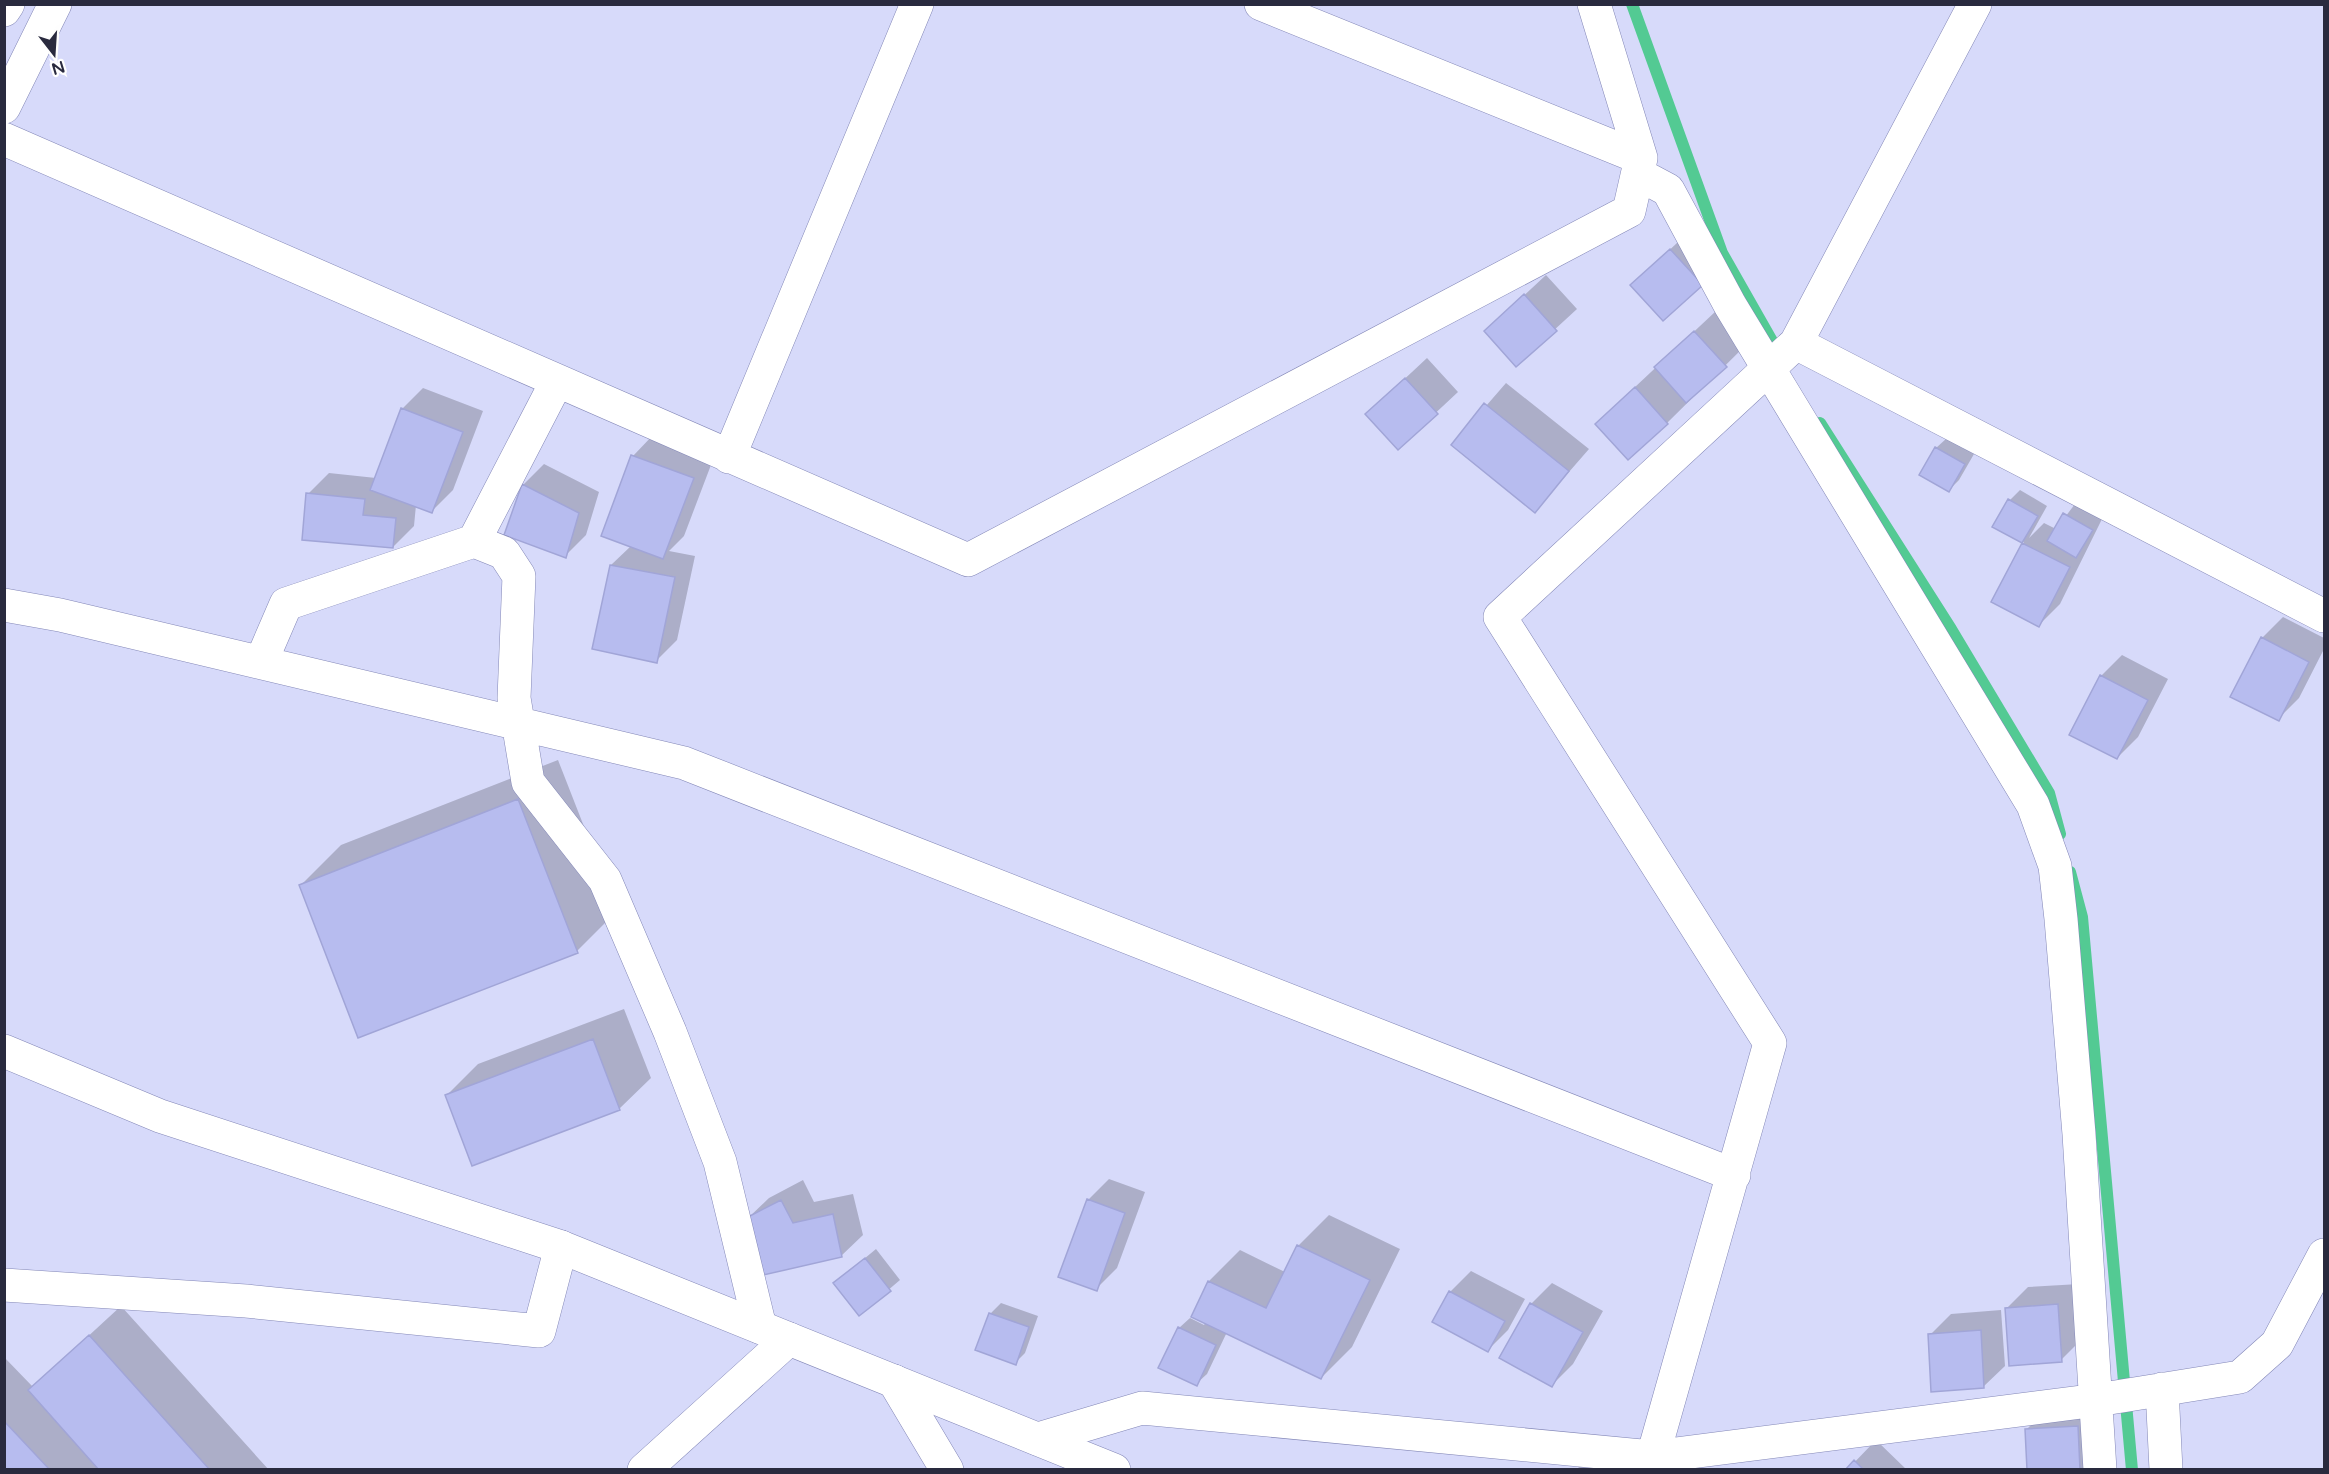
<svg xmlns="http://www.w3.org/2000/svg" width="2329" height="1474" viewBox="0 0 2329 1474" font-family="'Varela Round',sans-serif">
<rect width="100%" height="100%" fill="#d7dafa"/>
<path fill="#0003" d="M1692 229 1723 263 1663 319 1632 285Z
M1546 275 1577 309 1516 365 1486 331Z
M1716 311 1746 345 1667 423 1618 403Z
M1427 358 1458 392 1398 448 1367 414Z
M1506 383 1589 449 1535 511 1453 444Z
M423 388 483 411 453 490 432 511 416 505 414 526 393 547 308 494 329 473 376 478 402 409Z
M654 434 714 457 684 536 669 551 695 556 677 640 656 661 611 565 631 546 603 535 633 456Z
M1947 438 1974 454 1959 480 1949 490 1936 448Z
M544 464 599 492 586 535 565 556 523 485Z
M2020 490 2047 506 2029 538 2044 523 2056 529 2075 504 2102 519 2060 604 2039 625 1993 602 2024 542 1995 527 2010 500Z
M2283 617 2324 638V649L2299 698 2278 719 2262 638Z
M2122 655 2168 679 2138 737 2117 758 2101 676Z
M558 760 617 911 577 951 301 885 341 845Z
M624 1009 651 1078 619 1109 447 1095 478 1064Z
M1109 1179 1145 1192 1117 1268 1096 1289 1088 1200Z
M803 1180 814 1202 853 1194 863 1235 841 1256 747 1219 769 1198Z
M1329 1215 1400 1249 1352 1347 1321 1378 1227 1332 1207 1374 1196 1384 1179 1328 1190 1318 1204 1325 1206 1322 1193 1316 1209 1281 1240 1250 1285 1272 1298 1246Z
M876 1249 900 1280 860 1314 835 1283Z
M1471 1271 1525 1299 1508 1330 1487 1351 1434 1321 1450 1292Z
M1552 1283 1603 1311 1573 1364 1552 1385 1501 1357 1531 1304Z
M2079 1284 2082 1339 2061 1360 2007 1308 2028 1287Z
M1001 1303 1038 1316 1025 1353 1015 1363 990 1314Z
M121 1306 269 1470H4V1357L33 1387Z
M2001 1310 2005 1366 1983 1387 1930 1335 1951 1314Z
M2098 1406 2093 1470H2029L2026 1430 2047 1409Z
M1876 1440 1907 1470H1847Z
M1592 1454 1622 1470H1576Z"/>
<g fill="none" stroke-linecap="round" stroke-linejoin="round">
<path stroke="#53ca93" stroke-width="12" d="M1632 4 1722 253 1781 357
M1820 423 1951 629 2049 793 2060 834
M2070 872 2082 917 2132 1470"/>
</g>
<path fill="#b7bcef" stroke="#a1a5d7" stroke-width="1.5" d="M1670 249 1703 285 1663 321 1630 285Z
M1524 294 1557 331 1516 367 1484 331Z
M1694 331 1727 367 1686 403 1654 367Z
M1405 378 1438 414 1398 450 1365 414Z
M1635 387 1668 424 1628 460 1595 424Z
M1484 403 1569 471 1535 513 1451 445Z
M401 408 463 432 432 513 370 490Z
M1935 447 1965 464 1949 492 1919 475Z
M631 455 694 478 663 559 601 536Z
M522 484 579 513 566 558 504 535Z
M306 493 365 499 363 515 396 518 393 548 302 540Z
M2008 499 2038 516 2022 543 1992 527Z
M2063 513 2093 530 2076 558 2047 541Z
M2022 543 2070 567 2039 627 1991 602Z
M610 565 675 577 657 663 592 649Z
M2261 637 2309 662 2279 721 2230 697Z
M2100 675 2148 700 2117 759 2069 735Z
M518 799 578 953 358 1038 299 885Z
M593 1039 620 1110 472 1166 445 1095Z
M1087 1199 1125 1213 1097 1291 1058 1277Z
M781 1200 793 1223 833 1214 842 1257 759 1276 746 1218Z
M1297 1245 1370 1280 1321 1379 1191 1317 1208 1281 1266 1308Z
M865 1258 891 1291 859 1316 833 1283Z
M1449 1291 1505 1321 1488 1352 1432 1322Z
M1530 1303 1583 1332 1552 1387 1499 1358Z
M2058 1304 2062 1362 2009 1366 2005 1308Z
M989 1313 1029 1327 1016 1365 975 1350Z
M1178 1327 1216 1345 1197 1386 1158 1368Z
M1981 1330 1984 1388 1931 1392 1928 1334Z
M89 1335 210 1470H99L28 1390Z
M4 1421 50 1470H4Z
M2078 1426 2080 1470H2027L2025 1429Z
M1854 1460 1864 1470H1845Z"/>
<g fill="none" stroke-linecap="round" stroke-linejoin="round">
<g stroke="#8387b7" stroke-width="34">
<path id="minor" d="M1261 4 1641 158
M4 139 968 560 1629 211 1641 158 1594 4
M1638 174 1668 190 1730 305 2033 805 2055 866 2061 919 2079 1134 2100 1470
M1796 343 2324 616
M729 457 917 4
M474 541 557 381
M4 605 60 615 684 763 1734 1175
M261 662 286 604 474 541 504 553 519 576 514 698 528 782 605 880 670 1032 720 1162 760 1327
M4 1285 246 1301 539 1331 561 1247
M894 1381 947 1470
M2162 1389 2166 1470
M1038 1439 1142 1408 1652 1457 2097 1400 2240 1377 2277 1344 2324 1255
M644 1470 789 1339
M1649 1470 1770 1043 1500 617 1796 343 1975 4"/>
</g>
<g stroke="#8387b7" stroke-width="34">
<path id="tertiary" d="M4 1051 160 1116 561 1247 1114 1470"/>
</g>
<g stroke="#8387b7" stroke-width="34">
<path id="primary" d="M4 10 8 4
M4 107 55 4"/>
</g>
<use href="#minor" stroke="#fff" stroke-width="33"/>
<use href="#tertiary" stroke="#fff" stroke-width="33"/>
<use href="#primary" stroke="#fff" stroke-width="33"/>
</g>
<rect width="2329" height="1474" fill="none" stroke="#292a3e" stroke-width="12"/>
<g transform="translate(54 54) rotate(163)" stroke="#fefefe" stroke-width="4.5" paint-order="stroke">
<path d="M0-4.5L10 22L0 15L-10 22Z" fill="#292a3e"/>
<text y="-9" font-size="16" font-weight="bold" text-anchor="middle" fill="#292a3e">N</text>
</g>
</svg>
